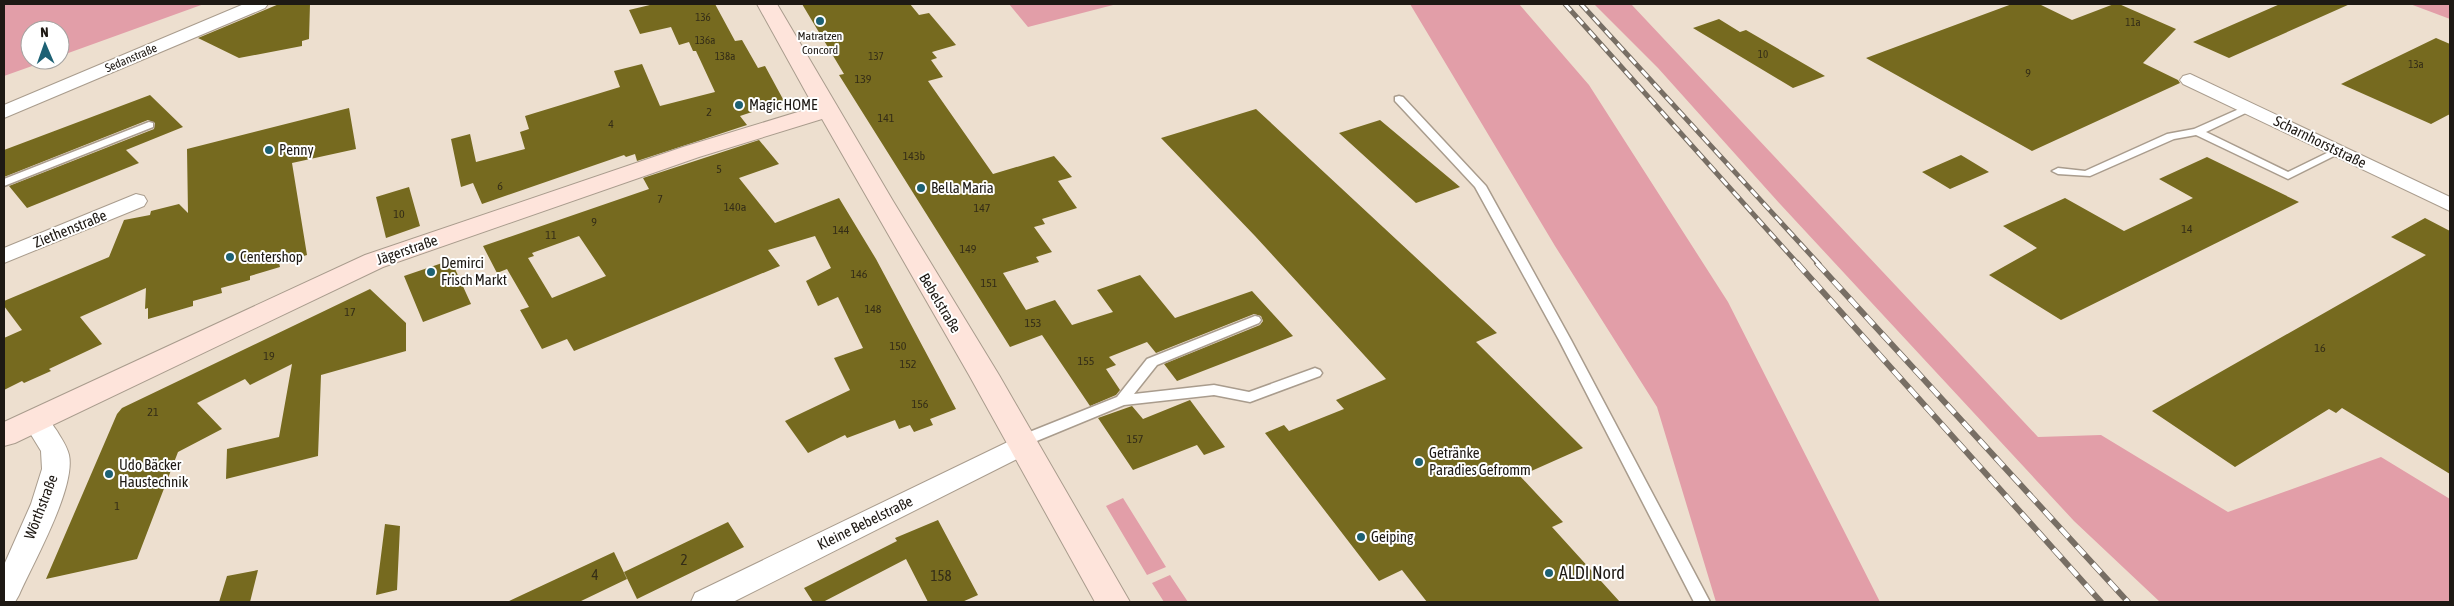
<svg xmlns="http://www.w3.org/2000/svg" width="2454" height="606" viewBox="0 0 2454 606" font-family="'Asap Condensed',sans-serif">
<rect width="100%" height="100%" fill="#eddfcf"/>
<path fill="#e29ea8" d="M4 4H204L60 56V30H30V60H49L4 76Z
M1009 4H1117L1028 27Z
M1410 4H1519L1589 85 1728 302 1880 602H1716L1657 407 1555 246Z
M1594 4H1631L2038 437 2101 435 2228 512 2381 457 2450 499V602H2160L2074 521 1781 205 1658 68Z
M2410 4H2450V19Z
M1123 498 1166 567 1147 575 1106 506Z
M1170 575 1188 602H1164L1152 583Z"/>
<path fill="#766a1f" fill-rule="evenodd" d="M279 4H310L309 39 302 41V46L239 58 198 38Z
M654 4H715L735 41 742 40 758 68 765 66 784 101 751 110 752 112 740 116 747 125 637 161 635 154 626 157 624 155 482 204 473 183 461 187 451 139 470 134 476 162 525 149 520 132 529 129 525 116 620 87 614 71 642 64 660 106 715 92 696 51H693L689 42 679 45 671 27 640 34 629 10Z
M802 4H910L919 15 929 13 956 45 932 52 937 58 931 60 943 77 928 81 993 174 1054 156 1072 177 1058 181 1077 208 1042 219 1045 224 1034 227 1052 252 1036 257 1039 262 1003 273 1026 310 1055 300 1072 325 1113 312 1097 290 1140 275 1175 318 1252 291 1293 336 1177 381 1164 364 1260 325 1263 321 1261 316 1254 314 1156 353 1147 342 1109 357 1116 365 1106 369 1120 390 1116 395 1090 406 1042 335 1010 347 839 75 844 74Z
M2012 4H2039L2072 20 2114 4H2119L2176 29 2143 63 2178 80 2180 83 2032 151 1866 58Z
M2280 4H2350L2229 58 2193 42Z
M1719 19 1740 32 1746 30 1825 76 1793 88 1693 28Z
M2436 38 2450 44V114L2431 124 2341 84Z
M150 95 183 127 126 150 139 163 27 208 9 186 154 129 155 123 148 120 4 177V150Z
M349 108 356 149 292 163 307 255 279 263 280 267 250 276V280L221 288 222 293 193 301V306L148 319V308L145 309 146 288 80 317 102 344 49 369 51 371 24 383 22 381 4 390V338L22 330 4 306V301L109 257 124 220 150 215 151 211 179 204 188 213 187 149Z
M1256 109 1497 333 1476 342 1583 448 1520 476 1563 522 1552 527 1620 602H1427L1402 570 1379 581 1265 433 1284 425 1289 431 1344 409 1336 400 1386 379 1255 236 1161 138Z
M1380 120 1460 187 1416 203 1339 133Z
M759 140 779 164 739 178 775 223 839 198 876 259 956 409 930 419 933 425 914 432 910 425 899 429 895 420 847 438 845 435 808 453 785 421 850 390 834 358 863 348 838 297 818 306 806 281 831 268 815 236 768 250 780 266 574 351 567 339 542 349 520 310 529 307 507 269 497 273 483 246 649 189 643 178ZM579 236 606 276 552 298 528 258 534 256 532 253Z
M1961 155 1989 172 1950 189 1922 172Z
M2207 157 2299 202 2061 320 1989 275 2037 248 2003 226 2065 198 2124 231 2193 198 2159 179Z
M409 187 420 226 386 238 376 197Z
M2425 218 2450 231V474L2342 408 2336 413 2329 409 2235 467 2152 411 2426 255 2391 237Z
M451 260 471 304 423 322 404 276Z
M370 289 406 323V351L321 375 318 456 226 479 227 449 279 437 292 364 250 385 245 379 197 403 222 429 178 452 137 559 46 579 117 414 122 408Z
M1190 400 1225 447 1204 455 1197 445 1133 470 1098 418 1132 406 1143 419Z
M938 520 978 595 962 602H928L906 559 823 602H813L804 588 897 541 895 538Z
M728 522 744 547 637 599 624 572Z
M385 524 400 526 397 590 376 595Z
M614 552 627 579 579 602H507Z
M258 570 250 602H219L227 576Z"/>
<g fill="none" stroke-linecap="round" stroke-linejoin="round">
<g stroke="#a99c8d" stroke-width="3">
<path id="lane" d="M1399 96 1403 97 1486 186 1571 340 1710 602H1694L1559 340 1475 187 1395 101V97Z
M2248 105 2252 106V110L2206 132 2288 172 2335 149 2339 148 2344 151 2288 179 2196 135 2174 139 2090 176 2058 174 2052 171 2058 168 2085 171 2167 134 2194 129Z
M149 122 153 123V127L4 186V179Z
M1255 316 1259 317 1261 320 1259 323 1157 365 1134 394 1214 385 1249 392 1315 368 1320 370 1322 373 1320 376 1250 402 1214 395 1124 405 1027 445H1017L1015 441 1017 437 1117 397 1147 359Z"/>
</g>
<g stroke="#a99c8d" stroke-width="2">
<path id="street" d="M244 4H268L265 8 4 118V105Z
M2190 74 2450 197V211L2183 84 2180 80 2183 76Z
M136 194 144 196 147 201 144 206 4 263V248Z
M35 411C46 414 50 421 57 431 61 438 67 446 69 455 76 488 33 563 19 595L15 602H4V565L31 504 42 469 41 451 22 420 26 413Z
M1024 434 1033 437 1037 444 1033 451 733 602H691L695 593Z"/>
</g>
<g stroke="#a99c8d" stroke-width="2">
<path id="secondary" d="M757 4H777L893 201 999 375 1130 602H1095L969 375 822 119 699 157 383 267 15 443 4 446V422L365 255 683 147 814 107Z"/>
</g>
<use href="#lane" fill="#fff" fill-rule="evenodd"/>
<use href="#street" fill="#fff" fill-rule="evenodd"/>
<use href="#secondary" fill="#fee4db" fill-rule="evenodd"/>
<g stroke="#776e64" stroke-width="5">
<path id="rail-far1" d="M1565 4 1798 264
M1581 4 1819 264"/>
</g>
<g stroke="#776e64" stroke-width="6">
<path id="rail" d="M1797 263 2101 602
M1817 263 2128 602"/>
</g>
<use href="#rail-far1" stroke="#fff" stroke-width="3" stroke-dasharray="9" stroke-linecap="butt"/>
<use href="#rail" stroke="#fff" stroke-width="4.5" stroke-dasharray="12" stroke-linecap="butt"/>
</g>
<g fill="#1d6174" stroke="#fff" stroke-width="2">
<circle cx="820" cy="21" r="5"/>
<circle cx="739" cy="105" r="5"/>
<circle cx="269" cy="150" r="5"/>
<circle cx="921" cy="188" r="5"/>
<circle cx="230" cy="257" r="5"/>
<circle cx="431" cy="272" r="5"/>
<circle cx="1419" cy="462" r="5"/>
<circle cx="109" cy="474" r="5"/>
<circle cx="1361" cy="537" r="5"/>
<circle cx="1549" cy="573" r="5"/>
</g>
<g text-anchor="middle" stroke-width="4" stroke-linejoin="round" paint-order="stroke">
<g font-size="11" fill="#342d17">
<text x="703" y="21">136</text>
<text x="2133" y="26">11a</text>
<text x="705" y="44">136a</text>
<text x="1763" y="58">10</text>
<text x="725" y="60">138a</text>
<text x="876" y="60">137</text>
<text x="2416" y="68">13a</text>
</g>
<g font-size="12" fill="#1e1914" stroke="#fff">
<text x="820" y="40">Matratzen<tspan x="820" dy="14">Concord</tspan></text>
</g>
<g font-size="12" fill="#1e1914" stroke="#fff">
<text transform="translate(131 58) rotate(-23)" y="4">Sedanstraße</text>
</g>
<g font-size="12" fill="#342d17">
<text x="2028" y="77">9</text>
<text x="863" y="83">139</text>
<text x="709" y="116">2</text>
<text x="886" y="122">141</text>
<text x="611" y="128">4</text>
<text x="914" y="160">143b</text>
<text x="719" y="173">5</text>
<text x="500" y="190">6</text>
<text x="660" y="203">7</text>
<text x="735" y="211">140a</text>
<text x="982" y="212">147</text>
<text x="399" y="218">10</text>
<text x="594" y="226">9</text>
<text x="2187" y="233">14</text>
<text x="841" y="234">144</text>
<text x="551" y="239">11</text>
<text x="968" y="253">149</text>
<text x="859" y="278">146</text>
<text x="989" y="287">151</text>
<text x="873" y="313">148</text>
<text x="350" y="316">17</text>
<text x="1033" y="327">153</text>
<text x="898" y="350">150</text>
<text x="2320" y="352">16</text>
<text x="269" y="360">19</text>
<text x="1086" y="365">155</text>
<text x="908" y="368">152</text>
<text x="920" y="408">156</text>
<text x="153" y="416">21</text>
<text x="1135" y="443">157</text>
<text x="117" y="510">1</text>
</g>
<g font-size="15" fill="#1e1914" stroke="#fff" text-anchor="start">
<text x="749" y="110">Magic HOME</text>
<text x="279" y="155">Penny</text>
<text x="931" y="193">Bella Maria</text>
<text x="240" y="262">Centershop</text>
<text x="441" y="268">Demirci<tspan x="441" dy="17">Frisch Markt</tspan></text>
<text x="1429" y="458">Getränke<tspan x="1429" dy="17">Paradies Gefromm</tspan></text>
<text x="119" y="470">Udo Bäcker<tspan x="119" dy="17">Haustechnik</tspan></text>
<text x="1371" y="542">Geiping</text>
</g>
<g font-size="15" fill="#1e1914" stroke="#fff">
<text transform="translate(2320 142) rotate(26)" y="5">Scharnhorststraße</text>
<text transform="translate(70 229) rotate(-22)" y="5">Ziethenstraße</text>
<text transform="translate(407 250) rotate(-19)" y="5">Jägerstraße</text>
<text transform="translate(940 303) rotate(59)" y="5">Bebelstraße</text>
<text transform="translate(41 507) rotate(-69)" y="5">Wörthstraße</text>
<text transform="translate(865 523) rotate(-26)" y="5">Kleine Bebelstraße</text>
</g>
<g font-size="15" fill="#342d17">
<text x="684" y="565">2</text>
<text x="595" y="580">4</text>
<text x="941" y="581">158</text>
</g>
<g font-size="18" fill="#1e1914" stroke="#fff" text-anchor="start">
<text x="1559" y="579">ALDI Nord</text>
</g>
</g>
<rect width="2454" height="606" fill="none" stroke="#1e1914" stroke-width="10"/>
<g transform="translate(45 45) rotate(358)"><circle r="24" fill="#ffffff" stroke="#a5a3a1"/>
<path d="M0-4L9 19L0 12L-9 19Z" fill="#1d6174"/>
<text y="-8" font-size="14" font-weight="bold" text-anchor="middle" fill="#1e1914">N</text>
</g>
</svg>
